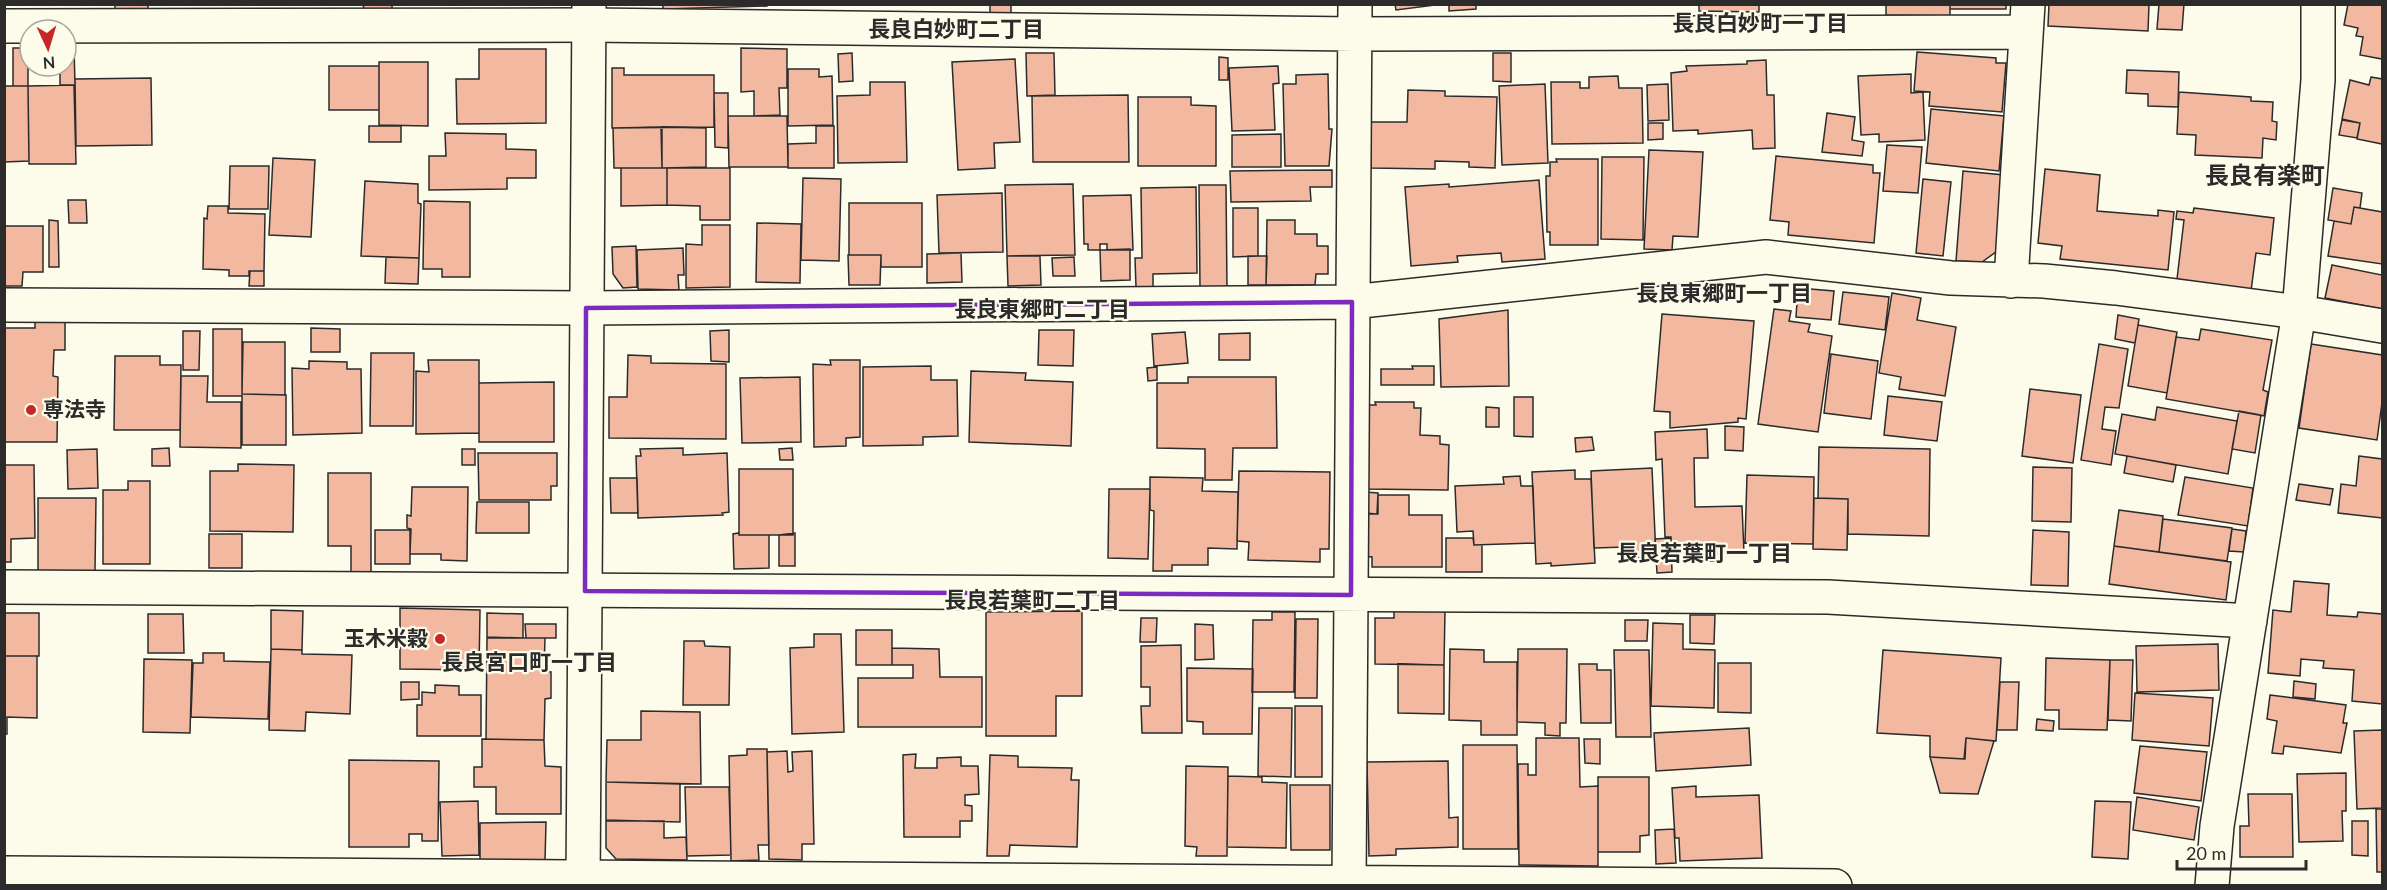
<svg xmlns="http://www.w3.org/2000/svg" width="2387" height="890" viewBox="0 0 2387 890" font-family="Lato,'Noto Sans JP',sans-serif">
<rect width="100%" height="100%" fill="#fdfbea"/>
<path fill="#f2b8a0" stroke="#2b2b2b" stroke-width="1.5" d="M115 4H148V9H115Z
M363 4H392V10H364Z
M663 4H767V6L663 9Z
M990 4H1011V13L990 14Z
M1395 4H1443L1396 10Z
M1449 4H1476V9L1449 11Z
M1699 4H1759V12L1699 11Z
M1886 4H1950V16L1886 15Z
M1950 4H2006V9H1950Z
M2049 4H2149L2148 31 2048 26Z
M2159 4H2184L2182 30 2157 29Z
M2348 4H2382V59L2360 55 2363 37 2356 36 2358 28 2344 25Z
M66 47H74L75 85H60V66H66Z
M13 48H28V86H13Z
M741 48 787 49V88H779L780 115 754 116V91L741 92Z
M479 49H546V123L457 124 456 79H479Z
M1917 52 1996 58V63H2006L2002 112 1929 106 1930 92 1914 91Z
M852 53 853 81 839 82 838 54Z
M1026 53H1054L1055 95 1027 96Z
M1493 53H1511V82L1493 81Z
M1219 57 1228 58V80H1219Z
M1015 59 1020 142 994 143 995 168 958 170 952 62Z
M1766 60 1767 95H1774L1775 148 1753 149 1752 130 1698 134V130L1673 131 1671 73 1687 71 1686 66 1747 64V61Z
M379 62H428V126L379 125Z
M329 66H379V110H329Z
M1278 66 1279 83 1273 84 1275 130 1232 131 1229 68Z
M612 68H624V75H714V127L612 128Z
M788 69H819V77L832 76 833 125 788 126Z
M2127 70 2179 72 2178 107 2148 106V94L2126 93Z
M1328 74 1329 129H1332L1329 166H1285L1283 84H1296V75Z
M1911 74V93L1923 92 1925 140 1879 142V134L1861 135 1858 76Z
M1618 76 1619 88H1642L1643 143 1552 144 1551 82H1580V88H1589V77Z
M2371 77 2382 79V144L2357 139 2360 123 2342 119 2350 80 2369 85Z
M151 78 152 145 76 146 75 79Z
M870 82H905L907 162 838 163 837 96 870 95Z
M1545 84 1548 163 1502 165 1499 86Z
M1668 84 1669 120 1648 121 1647 85Z
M74 85 76 164H29L28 86Z
M4 86H28L29 161 4 162Z
M1408 90 1445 91V96L1497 97 1495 168 1469 167V162L1435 161V169L1371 168V122H1407Z
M2179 92 2251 97V101L2273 102 2272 121 2277 122 2276 140 2263 138 2262 158 2195 155 2196 135 2177 134Z
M714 93H728V148L715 147Z
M1128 95 1129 162H1033L1032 96Z
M1138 97H1191V105L1216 106V166H1138Z
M1931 109 2004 116 1999 171 1926 163Z
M1827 113 1855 117 1852 140 1864 142 1862 156 1822 152Z
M728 116H787L788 167H729Z
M2342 120 2360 123 2357 138 2339 135Z
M1648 123H1663V139L1648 140Z
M369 126H401V142H369Z
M816 126H834V168H788V144L816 143Z
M661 127 662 168H614L613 128Z
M662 127 706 128V167L662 168Z
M445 133 506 134V149L536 150V178H507V189L429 190V156H446Z
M1281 134V167H1232V135Z
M1887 145 1922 147 1918 193 1883 191Z
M1649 150 1703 152 1698 237 1673 236 1672 250 1644 249Z
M1776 156 1873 165V173H1880L1874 243 1788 235 1789 222 1770 220Z
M1602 157H1644L1643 240 1601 239Z
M273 158 315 160 311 237 269 235Z
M1556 159H1598V245H1550V232H1547L1546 176H1550V162H1557Z
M230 166H269L268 209H229Z
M621 168H667V205L621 206Z
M667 168H730V220H700V206L667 205Z
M2045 169 2100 175 2097 211 2158 216V210L2174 212 2168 270 2060 259 2062 246 2038 243Z
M1332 170V187H1310L1311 201 1231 202 1230 171Z
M1963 171 2004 175 2000 249 1982 262 1956 261Z
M803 178 841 179 839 261 801 260Z
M1923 179 1951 182 1943 256 1916 253Z
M1539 180 1545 259 1502 262 1501 253 1457 256 1458 262 1411 266 1405 187 1449 184V187Z
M365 181 418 184V203L421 204 419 258 361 256Z
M1073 184 1075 255 1007 256 1005 185Z
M1199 185H1226L1227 289 1200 288Z
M1196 187 1197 273 1153 274V287H1136L1135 258H1142L1141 188Z
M2333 188 2362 193 2360 208 2354 207 2351 224 2328 220Z
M1002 193 1003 252 939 253 937 195Z
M1131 195 1133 250H1107V244H1100V250H1088V244H1084L1083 196Z
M68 200H86L87 223H69Z
M424 201 470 202V277H442V269H423Z
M849 203H922V267H881V255H849Z
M208 206H228V213L265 214 264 271H249V276H229V270L203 269 204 218 207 219Z
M2354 207 2382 212V264L2328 256 2334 221 2351 224Z
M1233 208H1258V256L1233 257Z
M2194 208 2274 218 2270 255 2256 253 2251 291 2177 279 2184 220 2176 219 2177 211 2193 213Z
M49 220 58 221 59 267H49Z
M1267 220H1295V234H1317V246H1328V274H1316L1315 285H1266Z
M757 223 801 224 800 283 756 282Z
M702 225H730V287L686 288V244L702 245Z
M4 226H43V272H23L22 286H4Z
M636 246 637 287 623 288 613 274 612 247Z
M683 248 684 275H678L679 290 638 289 637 250Z
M1130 249V280L1101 281 1100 250Z
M961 253 962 282 927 283V254Z
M848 255H881L880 285H849Z
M1007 256H1040L1041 285 1008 286Z
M1248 256H1267L1266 285H1248Z
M386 257 419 258 418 284 385 283Z
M1074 257 1075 276H1053L1052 258Z
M2332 265 2382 275V309L2325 298Z
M250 271H264V286H249Z
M1798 288 1834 291 1831 320 1796 317Z
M1843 292 1889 297 1885 330 1839 324Z
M1892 293 1921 298 1917 320 1956 327 1945 396 1899 389 1901 377 1879 373Z
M1774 309 1791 311 1789 321 1810 324 1808 332 1832 336 1818 432 1758 424Z
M1508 310 1509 386 1441 387 1439 319Z
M1662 314 1754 321 1746 419 1738 418V422L1670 428V412L1654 411Z
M2118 315 2139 319 2135 343 2115 339Z
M35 322H65V350H54L53 376 58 377 57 442H4V328H35Z
M2138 325 2177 332 2167 393 2128 386Z
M311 328 340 329V352H311Z
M213 329H242V396H213Z
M2201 329 2272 340 2263 390 2268 392 2264 416 2166 399 2176 337 2199 340Z
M729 330V362L711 361 710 331Z
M1039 330H1074L1073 366 1038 365Z
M183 331H200L199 370H183Z
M1185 332 1188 363 1154 366 1152 334Z
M1250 333V360H1219V334Z
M243 342H285V395L242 394Z
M2099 344 2128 349 2119 408 2105 407 2102 429 2116 431 2111 465 2081 460Z
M2311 344 2382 355V403L2377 440 2299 428Z
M371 353H414L413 426H370Z
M1831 354 1878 361 1871 419 1824 413Z
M628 355 651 356V363L726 364V439L609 438V397H627Z
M115 356H160V365H181L180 430H114Z
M428 360H479V433L416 434V371L429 372Z
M830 360H860V437L846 438V446L814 447 813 364 831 365Z
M309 361 347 362V369H361L362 433 293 435 292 368 309 369Z
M931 366V380H957L958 436 923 437V445L863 446V367Z
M1412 366H1434V385H1381V369H1413Z
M1157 367V380L1148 381 1147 368Z
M971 371 1026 373 1025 380 1073 382 1071 446 969 442Z
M181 376H208L207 402H241V448L180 447Z
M800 377 801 442 742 443 740 378Z
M1188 377H1276L1277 448H1233L1232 480H1205V449L1157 448V383H1188Z
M554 382V442H479V383Z
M2030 389 2081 395 2073 463 2022 456Z
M242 394 286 395V445H242Z
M1888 396 1942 402 1937 441 1884 435Z
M1514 397H1533V437L1514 436Z
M1375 402H1414V408H1421L1420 435 1440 436V444L1449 445 1448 490 1365 489 1366 405H1376Z
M1486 407 1499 408V427H1486Z
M2157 407 2237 421 2228 474 2115 454 2122 414 2155 420Z
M2239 411 2261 415 2255 453 2232 449Z
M1725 426 1744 427 1743 451 1725 450Z
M1707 429 1708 458H1694L1695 507 1742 506 1744 553 1714 554 1715 561 1672 562 1671 537H1665L1662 459 1656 460 1655 432Z
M1592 437 1594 450 1576 452 1575 438Z
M1819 447 1930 449 1929 536 1848 534V499L1818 498Z
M169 448 170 466H152V449Z
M683 448V455L727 453 729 512 722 513 723 515 638 518 636 456H641L640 449Z
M792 448 793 460H780L779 449Z
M97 449 98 488 68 489 67 450Z
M462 449H475V465H462Z
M478 453H557V486H551V500H479Z
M2127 456 2176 465 2173 482 2124 473Z
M2359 456 2382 459V518L2338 513 2341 484 2356 486Z
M238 464 294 465 293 532 210 531V471H238Z
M4 465H34L35 538 11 539V562H4Z
M2033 467 2072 468 2071 522 2032 521Z
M1652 468 1656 557 1626 558V547L1594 548 1591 471Z
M739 469H793V535H739Z
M1575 470V479H1591L1595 563 1551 566V563L1536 564 1532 472Z
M1239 471 1330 472 1329 549H1320V562L1248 560 1249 542 1237 541Z
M328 473H371V572H351V546H328Z
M1747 475 1814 477 1813 544 1745 543Z
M1520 476 1521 486H1533L1535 543 1474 545 1473 531 1457 532 1455 486 1504 484 1503 477Z
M1150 477 1203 478 1202 491 1238 492 1237 549 1208 548V565H1172V571H1153L1154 511 1150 510Z
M2185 477 2253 488 2248 526 2178 515Z
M610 478H637L638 513H611Z
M128 481H150V564H103V490H128Z
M2299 484 2333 489 2330 505 2296 500Z
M412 487H468L467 561 441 560V554H410L411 529 407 528V515L411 516Z
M1109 489H1150L1148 559 1108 558Z
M1365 492 1378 493 1377 514 1365 513Z
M1378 495H1409V515H1442V567H1372V557L1364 556 1365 514H1378Z
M38 498H96L95 571H38Z
M1814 498 1848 499 1847 550 1813 549Z
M477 502H529V533H476Z
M2119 510 2163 516 2159 552 2114 546Z
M2163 519 2232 528 2227 561 2159 552Z
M2232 529 2246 531 2244 552 2229 551Z
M375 530H410V564H375Z
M2033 530 2069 532 2068 586 2031 585Z
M739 533V535H769V568L734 569 733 534Z
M795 533V566H779V535Z
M209 534H242V568H209Z
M1446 538H1473L1474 545H1482V572H1446Z
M1671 538 1672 572 1657 573 1655 539Z
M2114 546 2231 562 2226 600 2109 584Z
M2294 581 2329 584 2327 615 2357 617 2358 612 2382 614V704L2352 701 2354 670 2323 668 2324 661 2301 659 2300 676 2268 673 2273 610 2291 612Z
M400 608 480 610 479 670 400 669Z
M271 610 303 611 302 650 271 649Z
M1082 611V696H1056V736H986V612Z
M1394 611H1445L1444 665 1375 664V618H1394Z
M1272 612H1295L1294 692H1252L1253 620H1272Z
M4 613H39V656H4Z
M487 613 523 614V638L487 637Z
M148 614H183L184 653H148Z
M1690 615H1715L1714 644 1690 643Z
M1141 618H1157L1156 642H1140Z
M1296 619H1318L1317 698H1295Z
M1625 620H1648L1647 641H1625Z
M1653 623 1683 624V649L1715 650 1714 708 1651 706Z
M525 624H556V638H526Z
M1195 624 1213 625 1214 659 1195 660Z
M856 630H892V665H856Z
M814 634H841L844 732 792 734 790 648 814 647Z
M487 638H545L544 671 551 672V698L545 699 544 740 486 739Z
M684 641H704L705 646 730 647 729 705H683Z
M2218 644 2219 690 2137 692 2136 646Z
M1181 645 1182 733H1142L1141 706H1150V687H1141V646Z
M892 648 939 649 940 677H982V727H858V678H913V665H892Z
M271 649 302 650V654L352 655 350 714 306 712 305 731 269 730Z
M1450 649 1484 650V662H1517V735H1481V721L1449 720Z
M1518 649H1567L1566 723H1560V736L1545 735V723L1517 722Z
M1614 650H1649L1651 737H1616Z
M1883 650 2001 658 1996 741 1966 738 1964 759 1930 757V736L1877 733Z
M203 653H224V661L270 662 268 719 191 717 193 663H203Z
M4 656H37V718L7 717V734H4Z
M2046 658 2110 660 2107 730 2059 729V710H2045Z
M144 659 192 660 190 733 143 732Z
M2110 660H2133L2131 721 2108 720Z
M1718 663H1751V713L1718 712Z
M1398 664 1444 665V714L1398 713Z
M1579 664H1597V670H1611V723H1581Z
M1187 668 1253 669 1252 734H1203V722L1187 721Z
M2294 681 2316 684 2315 699 2293 697Z
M401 682H419V699L401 700Z
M2000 682H2019L2017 730H1997Z
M435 685 459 686V695H481V736H417V705H422V692L435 693Z
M2135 693 2213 698 2209 746 2132 740Z
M2270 695 2346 705 2343 723H2347L2341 753 2284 746 2283 754 2272 753 2277 721 2267 719Z
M1295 706H1322V777H1295Z
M1259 708H1292L1291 777 1258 776Z
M641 711 700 712 701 784 606 782 607 740H641Z
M2037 719 2054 721 2053 731 2036 730Z
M1749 728 1751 765 1656 771 1654 733Z
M2382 730V808L2357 809 2354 731Z
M1536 738H1579L1580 787 1598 786V866L1519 865 1518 764H1528V775H1536Z
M1966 738 1994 741 1978 794 1940 793 1930 757 1965 759Z
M482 739 544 740 545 766 561 767V814H496V787H474V767H482Z
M1584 739H1600V764L1585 763Z
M1463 745H1517L1518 849H1463Z
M2140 746 2207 752 2201 801 2134 793Z
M747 749H767L769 845H758L759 860 731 861 729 756 747 755Z
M787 751 788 772 793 771 792 752 812 751 814 844H802V860L769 859 767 752Z
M916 754 915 768H937V758L961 757V766H978L979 794 965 795V805L972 806V821H960V837H904L903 755Z
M990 755 1018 756V767L1072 768 1071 780H1079L1077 847 1010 845 1009 856H987Z
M349 760 439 761 438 841H422V834H409V847H349Z
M1448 761 1449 818 1458 817V847L1396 849V855L1369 856 1367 762Z
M1186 766 1228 767 1227 856H1196L1197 847 1185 846Z
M2346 773V811H2342L2343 841 2299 842 2297 774Z
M1228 776 1262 777V782L1287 783 1286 848 1227 847Z
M1598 777H1649V835L1640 836V852H1598Z
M606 782 680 784V822L606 820Z
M1290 785H1330V850H1291Z
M1696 786V797L1759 795 1762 858 1680 861 1679 838H1675L1672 788Z
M685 787H729L731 855 687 856Z
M2248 794H2292L2293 857H2240V826H2249Z
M2137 797 2199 807 2194 840 2133 830Z
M478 801 479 855 442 856 440 802Z
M2095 801 2131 802 2128 859 2092 857Z
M2376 809H2382V872H2377Z
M606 821H664V838L686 837 687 860 616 859 606 848Z
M2352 821H2368V856L2352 855Z
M546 822 545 861H480V823Z
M1674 829 1676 863 1656 864 1655 830Z"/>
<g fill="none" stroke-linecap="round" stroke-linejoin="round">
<g stroke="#2b2b2b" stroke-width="36">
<path id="minor" d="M4 26 589 25 1355 34 2026 32
M2011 281 2028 4
M4 305 586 308 1352 302 1766 257 1951 278 2044 281 2116 288 2299 312 2382 326
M4 587 1828 597 2250 621
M4 873 1835 886
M1349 886 1355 4
M2212 886 2217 826 2299 312 2318 80V4"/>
</g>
<g stroke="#2b2b2b" stroke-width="36">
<path id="tertiary" d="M583 886 589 4"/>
</g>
<use href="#minor" stroke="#fdfbea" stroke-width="33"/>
<use href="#tertiary" stroke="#fdfbea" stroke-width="33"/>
</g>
<path fill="none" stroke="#7b2cbf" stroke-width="4.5" stroke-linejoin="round" d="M1352 302 1351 595 585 591 586 308Z"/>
<g fill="#c62828" stroke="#fdfbea" stroke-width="2">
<circle cx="31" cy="410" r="6"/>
<circle cx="440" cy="639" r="6"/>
</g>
<g text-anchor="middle" stroke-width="4.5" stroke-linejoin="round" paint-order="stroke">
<g font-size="21" font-weight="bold" fill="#2b2b2b" stroke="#fdfbea" text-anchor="start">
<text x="43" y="417">専法寺</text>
<text x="428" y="646" text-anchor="end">玉木米穀</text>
</g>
<g font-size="22" font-weight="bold" fill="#2b2b2b" stroke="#fdfbea">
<text x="1760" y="31">長良白妙町一丁目</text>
<text x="956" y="37">長良白妙町二丁目</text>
<text x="1724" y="301">長良東郷町一丁目</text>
<text x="1042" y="317">長良東郷町二丁目</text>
<text x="1704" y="561">長良若葉町一丁目</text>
<text x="1032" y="608">長良若葉町二丁目</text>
<text x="529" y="670">長良宮口町一丁目</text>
</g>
<g font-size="24" font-weight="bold" fill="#2b2b2b" stroke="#fdfbea">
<text x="2265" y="184">長良有楽町</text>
</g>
</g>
<rect width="2387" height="890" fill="none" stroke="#2b2b2b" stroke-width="12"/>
<g transform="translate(48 48) rotate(176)"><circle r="28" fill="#fdfbea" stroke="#a9a89e" stroke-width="1.5"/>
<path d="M0-4.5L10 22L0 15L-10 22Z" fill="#c62828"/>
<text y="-9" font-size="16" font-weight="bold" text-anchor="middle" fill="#2b2b2b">N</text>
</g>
<path d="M2177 860v9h129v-9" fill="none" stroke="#2b2b2b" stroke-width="3"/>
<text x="2186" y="860" font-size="18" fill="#2b2b2b" stroke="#fdfbea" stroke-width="4.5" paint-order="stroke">20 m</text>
</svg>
